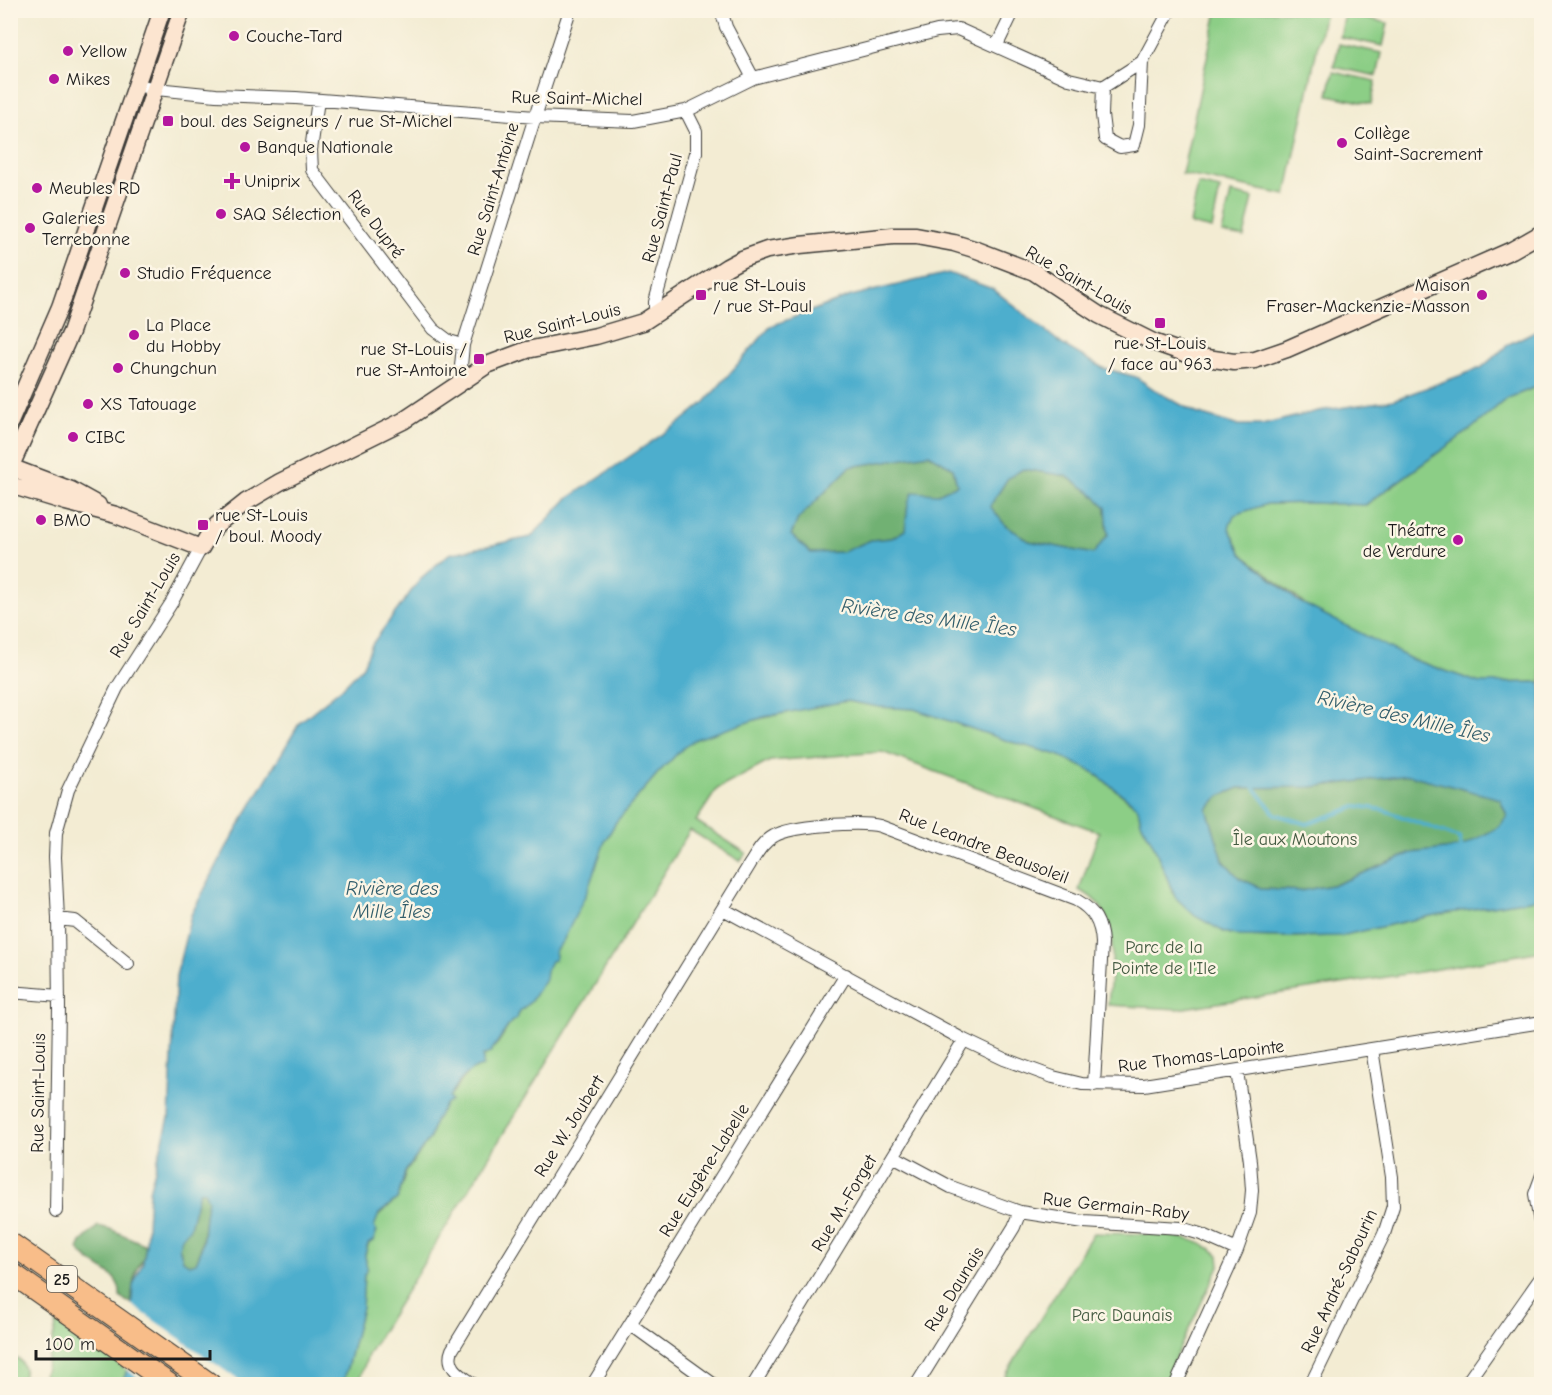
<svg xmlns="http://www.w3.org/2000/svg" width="1552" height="1395" viewBox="0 0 1552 1395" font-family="'Comic Neue',sans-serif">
<rect width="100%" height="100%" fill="#fcf5e5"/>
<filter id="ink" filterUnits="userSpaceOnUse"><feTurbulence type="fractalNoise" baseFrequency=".0167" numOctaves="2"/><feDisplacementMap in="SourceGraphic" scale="12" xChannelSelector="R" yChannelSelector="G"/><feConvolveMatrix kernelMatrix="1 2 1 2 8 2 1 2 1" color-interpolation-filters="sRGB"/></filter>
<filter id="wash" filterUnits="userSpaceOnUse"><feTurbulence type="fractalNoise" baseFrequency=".008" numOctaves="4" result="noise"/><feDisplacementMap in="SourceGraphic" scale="24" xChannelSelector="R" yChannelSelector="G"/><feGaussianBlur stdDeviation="1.35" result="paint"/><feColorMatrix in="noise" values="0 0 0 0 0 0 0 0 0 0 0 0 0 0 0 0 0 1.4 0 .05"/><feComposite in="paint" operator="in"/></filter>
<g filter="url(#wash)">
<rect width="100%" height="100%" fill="#f3ecd3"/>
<path fill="#8cce86" stroke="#547551" stroke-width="1.5" d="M1217 11H1325L1286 195 1182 174Z
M1345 14 1388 23 1383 46 1340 37Z
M1339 44 1382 53 1377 76 1334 67Z
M1333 72 1376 81 1371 104 1328 95Z
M1198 184 1220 189 1212 229 1190 224Z
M1231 193 1253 198 1244 237 1222 233Z
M1541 385V682L1480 683 1411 659 1311 609 1242 554 1229 528 1233 515 1267 504 1313 503 1366 505 1471 429 1506 399Z
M847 701 879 707 914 709 1008 741 1058 755 1093 772 1138 808 1141 822 1153 844 1175 897 1224 932 1239 936 1285 937 1340 936 1430 916 1541 898V951L1426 971 1178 1009 1108 1005C1111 964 1125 911 1079 890L1099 832 882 752 770 761 717 789 696 821 746 853 740 861 690 830 385 1326 368 1355 358 1384H343L362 1308 364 1275 367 1269 365 1255 377 1217 398 1198 406 1172 430 1138 435 1121 445 1105 450 1101 449 1097 466 1075 498 1043 511 1022 517 1018 520 1011 531 1001 555 951 563 941 605 841 616 822 658 773 683 748 696 739 741 723 803 709Z
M1093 1233C1130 1235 1190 1228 1219 1255L1220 1264 1176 1356 1165 1384H1027L1005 1376Z
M57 1322 127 1370 122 1384H42Z
M10 1356 20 1360C26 1369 26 1377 18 1384H11Z"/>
<path fill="#71b173" stroke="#466648" stroke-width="1.5" d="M929 454 953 468 957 485 938 494 908 503 906 530 892 538 871 540 843 552 811 553 791 535 798 519 850 467Z
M1023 469 1066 476 1089 491 1106 507 1108 535 1093 554 1029 541 1005 525 990 506 1008 478Z
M1410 775 1500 798 1507 816 1499 827 1461 847 1412 853 1337 884 1300 891 1263 889 1239 878 1223 860 1207 809 1220 796 1239 788 1312 787Z
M204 1191 209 1200C202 1221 205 1244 196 1264L190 1265 183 1260 179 1247 182 1237 190 1228 199 1192Z
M98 1226 110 1229 146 1245 144 1259C134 1265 132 1292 131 1304L120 1297C122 1270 90 1268 78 1249L81 1242Z"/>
<path fill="#4eaecd" stroke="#356574" stroke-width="1.5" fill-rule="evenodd" d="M948 273 993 289 1063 345 1103 368 1136 377 1158 392 1196 413 1236 425H1262L1318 411 1393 400 1481 368 1509 344 1541 328V385L1506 399 1471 429 1365 505 1314 503 1267 504 1234 515 1229 528 1242 554 1298 601 1411 659 1480 683 1541 682V898L1430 916 1340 936 1285 937 1239 936 1224 932 1195 916 1175 897 1153 844 1141 822 1138 808 1133 803 1093 772 1058 755 1008 741 914 709 879 707 847 701 764 717 696 739 683 748 658 773 616 822 605 841 587 892 563 941 555 951 556 956 555 960 551 961 546 971 545 979 531 1001 520 1011 517 1018 511 1022 490 1053 483 1056V1066C467 1069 457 1084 449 1097L451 1101 445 1105 435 1121 430 1138 405 1172 398 1198 379 1214 374 1227 377 1231 373 1241 368 1244 365 1255 367 1269 364 1275 362 1308 343 1384H122L127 1370 133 1285 143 1262 146 1245 149 1191 169 1118 176 976 191 915 226 848 300 722 342 688 363 666 372 644 421 578 449 554 531 537 567 499 682 421 705 402 771 326 851 296ZM929 454 953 468 957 485 938 494 913 492 908 503 905 530 892 538 871 540 843 552 811 553 791 535 798 519 850 467ZM1023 469 1066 476 1089 491 1106 507 1108 535 1093 554 1029 541 1005 525 990 506 1008 478ZM1409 775 1500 799 1507 816 1499 827 1461 847 1412 853 1337 884 1300 891 1263 889 1239 878 1223 860 1207 809 1220 796 1239 788 1312 787ZM204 1191 208 1200C202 1221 206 1244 196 1263L190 1265 183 1260 179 1247 182 1237 190 1228 199 1192Z"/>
<path fill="#f3ecd3" d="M128 1302 244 1384H147L124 1368Z"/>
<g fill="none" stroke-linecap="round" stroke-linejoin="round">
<path stroke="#4eaecd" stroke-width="4" d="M1254 787 1275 814 1307 824 1358 806 1384 810 1459 838 1461 847"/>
</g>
</g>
<g filter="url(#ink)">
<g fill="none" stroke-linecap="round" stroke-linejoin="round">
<g stroke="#3c3b37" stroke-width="14">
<path id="street" d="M721 10 726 27 753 78
M997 45 1014 10
M136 85 156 89 216 95 296 98 535 117 633 121 686 111 753 78 937 31 958 29 1069 79 1103 87 1142 62 1170 10
M1103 87 1102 115 1105 139 1120 147 1134 145 1139 125 1142 62
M318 100 311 150 312 170 433 329 449 341 463 345
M658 314 655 309V302L696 153V131L686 111
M466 379 461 366 463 345 535 117 570 10
M723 909 964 1040 1004 1059 1053 1077 1082 1084 1144 1085 1542 1022
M58 919 75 921 128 964
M10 992 59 996
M893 1156 951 1187 1020 1212 1084 1222 1181 1228 1201 1234 1237 1250
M1542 1175 1535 1194 1542 1234
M56 1211 59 1007 58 919 55 857 56 833 68 790 117 688 172 602 201 548
M630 1324 713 1384
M473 1384C462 1376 445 1367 452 1350L750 864C757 853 763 842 774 836 791 826 860 821 880 826L1076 900C1094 910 1101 923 1102 943L1094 1085
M593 1384 846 975
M754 1384 964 1040
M917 1384 1014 1227 1020 1212
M1176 1384 1237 1250 1250 1213 1252 1190 1250 1161 1237 1071
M1311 1384 1384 1234 1393 1206 1392 1177 1372 1049
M1466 1384 1542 1276"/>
</g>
<g stroke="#3c3b37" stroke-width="19">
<path id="secondary" d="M10 422 60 307 162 10
M10 467 71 490 98 505
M10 468 71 332 182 10
M10 485 66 502 116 515 201 548 208 536 217 525 246 502 280 482 403 421 487 365 527 350 596 336 643 322 727 267 742 259 767 250 800 245 893 236H916L954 243 977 250 1034 272 1099 315 1153 342 1193 356 1234 362 1255 360 1287 349 1512 250 1542 233"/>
</g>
<g stroke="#3c3b37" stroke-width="23">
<path id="highway" d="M10 1243 210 1384
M10 1272 169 1384"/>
</g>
<use href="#street" stroke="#fff" stroke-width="12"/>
<use href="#secondary" stroke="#fce5d0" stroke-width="16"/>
<use href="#highway" stroke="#f8bd89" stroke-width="21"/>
</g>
</g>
<g fill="#b5179e" stroke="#fcf5e5" stroke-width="2">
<circle cx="234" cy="36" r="6"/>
<circle cx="68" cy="51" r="6"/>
<circle cx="54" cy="79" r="6"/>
<rect x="162" y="115" width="12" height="12" rx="3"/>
<circle cx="1342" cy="143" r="6"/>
<circle cx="245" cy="147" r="6"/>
<path d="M229 172h6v6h6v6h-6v6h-6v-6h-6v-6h6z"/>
<circle cx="37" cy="188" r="6"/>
<circle cx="221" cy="214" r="6"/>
<circle cx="30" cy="228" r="6"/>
<circle cx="125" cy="273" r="6"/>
<rect x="695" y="289" width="12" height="12" rx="3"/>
<circle cx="1482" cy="295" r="6"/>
<rect x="1154" y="317" width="12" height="12" rx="3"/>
<circle cx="134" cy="335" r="6"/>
<rect x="473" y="353" width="12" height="12" rx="3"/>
<circle cx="118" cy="368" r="6"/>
<circle cx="88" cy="404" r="6"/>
<circle cx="73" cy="437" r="6"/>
<circle cx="41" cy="520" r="6"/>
<rect x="197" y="519" width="12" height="12" rx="3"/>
<circle cx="1458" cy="540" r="6"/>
</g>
<g text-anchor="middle" stroke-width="5" stroke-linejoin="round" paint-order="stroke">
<rect fill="#fcf5e5" stroke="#5f5d58" stroke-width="1.5" x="47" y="1266" width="30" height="26" rx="4.5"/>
<g font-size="16" font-weight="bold" fill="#1c1c1c">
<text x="62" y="1285">25</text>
</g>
<g font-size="18" fill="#1c1c1c" stroke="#fcf5e5" text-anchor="start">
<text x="246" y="42">Couche-Tard</text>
<text x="80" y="57">Yellow</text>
<text x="66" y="85">Mikes</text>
<text x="180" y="127">boul. des Seigneurs / rue St-Michel</text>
<text x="1354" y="139">Collège<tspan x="1354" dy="21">Saint-Sacrement</tspan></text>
<text x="257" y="153">Banque Nationale</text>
<text x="244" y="187">Uniprix</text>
<text x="49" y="194">Meubles RD</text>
<text x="233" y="220">SAQ Sélection</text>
<text x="42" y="224">Galeries<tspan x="42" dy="21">Terrebonne</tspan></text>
<text x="137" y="279">Studio Fréquence</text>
<text x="713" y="291">rue St-Louis<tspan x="713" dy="21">/ rue St-Paul</tspan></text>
<text x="1470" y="291" text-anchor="end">Maison<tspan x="1470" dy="21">Fraser-Mackenzie-Masson</tspan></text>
<text x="146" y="331">La Place<tspan x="146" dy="21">du Hobby</tspan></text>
<text x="1160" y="349" text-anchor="middle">rue St-Louis<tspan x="1160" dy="21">/ face au 963</tspan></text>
<text x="467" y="355" text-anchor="end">rue St-Louis /<tspan x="467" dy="21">rue St-Antoine</tspan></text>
<text x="130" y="374">Chungchun</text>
<text x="100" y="410">XS Tatouage</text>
<text x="85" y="443">CIBC</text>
<text x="215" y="521">rue St-Louis<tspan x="215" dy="21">/ boul. Moody</tspan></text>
<text x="53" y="526">BMO</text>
<text x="1446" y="536" text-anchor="end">Théatre<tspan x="1446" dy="21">de Verdure</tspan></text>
</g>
<g font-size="18" fill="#1c1c1c" stroke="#fcf5e5">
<text transform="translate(577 98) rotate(1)" y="6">Rue Saint-Michel</text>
<text transform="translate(493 189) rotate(-73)" y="6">Rue Saint-Antoine</text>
<text transform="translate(662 208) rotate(-75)" y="6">Rue Saint-Paul</text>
<text transform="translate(376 224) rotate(53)" y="6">Rue Dupré</text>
<text transform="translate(1079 280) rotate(30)" y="6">Rue Saint-Louis</text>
<text transform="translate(562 323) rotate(-14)" y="6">Rue Saint-Louis</text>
<text transform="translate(145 605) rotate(-59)" y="6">Rue Saint-Louis</text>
<text transform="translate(984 846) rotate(21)" y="6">Rue Leandre Beausoleil</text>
<text transform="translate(1201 1056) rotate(-7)" y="6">Rue Thomas-Lapointe</text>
<text transform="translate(38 1093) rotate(-89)" y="6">Rue Saint-Louis</text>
<text transform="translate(569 1126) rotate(-58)" y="6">Rue W. Joubert</text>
<text transform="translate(704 1170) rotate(-58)" y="6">Rue Eugène-Labelle</text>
<text transform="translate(844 1203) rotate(-59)" y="6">Rue M.-Forget</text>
<text transform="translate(1116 1206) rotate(6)" y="6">Rue Germain-Raby</text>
<text transform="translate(1339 1281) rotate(-65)" y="6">Rue André-Sabourin</text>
<text transform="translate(954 1289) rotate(-58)" y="6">Rue Daunais</text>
</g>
<g font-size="18" fill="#435a41" stroke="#fcf5e5">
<text x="1295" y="845">Île aux Moutons</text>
<text x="1164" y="953">Parc de la<tspan x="1164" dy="21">Pointe de l'Ile</tspan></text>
<text x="1122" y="1321">Parc Daunais</text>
</g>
<g font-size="20" font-style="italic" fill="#325e6c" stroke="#fcf5e5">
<text transform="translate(929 617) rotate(8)" y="7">Rivière des Mille Îles</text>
<text transform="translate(1404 716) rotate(13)" y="7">Rivière des Mille Îles</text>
<text x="392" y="895">Rivière des<tspan x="392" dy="23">Mille Îles</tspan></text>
</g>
</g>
<rect width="1552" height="1395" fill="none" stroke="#fcf5e5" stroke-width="36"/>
<path d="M36 1350v9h174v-9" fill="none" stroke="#1c1c1c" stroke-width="3"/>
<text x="45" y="1350" font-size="18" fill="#1c1c1c" stroke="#fcf5e5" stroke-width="4.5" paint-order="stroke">100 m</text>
</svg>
